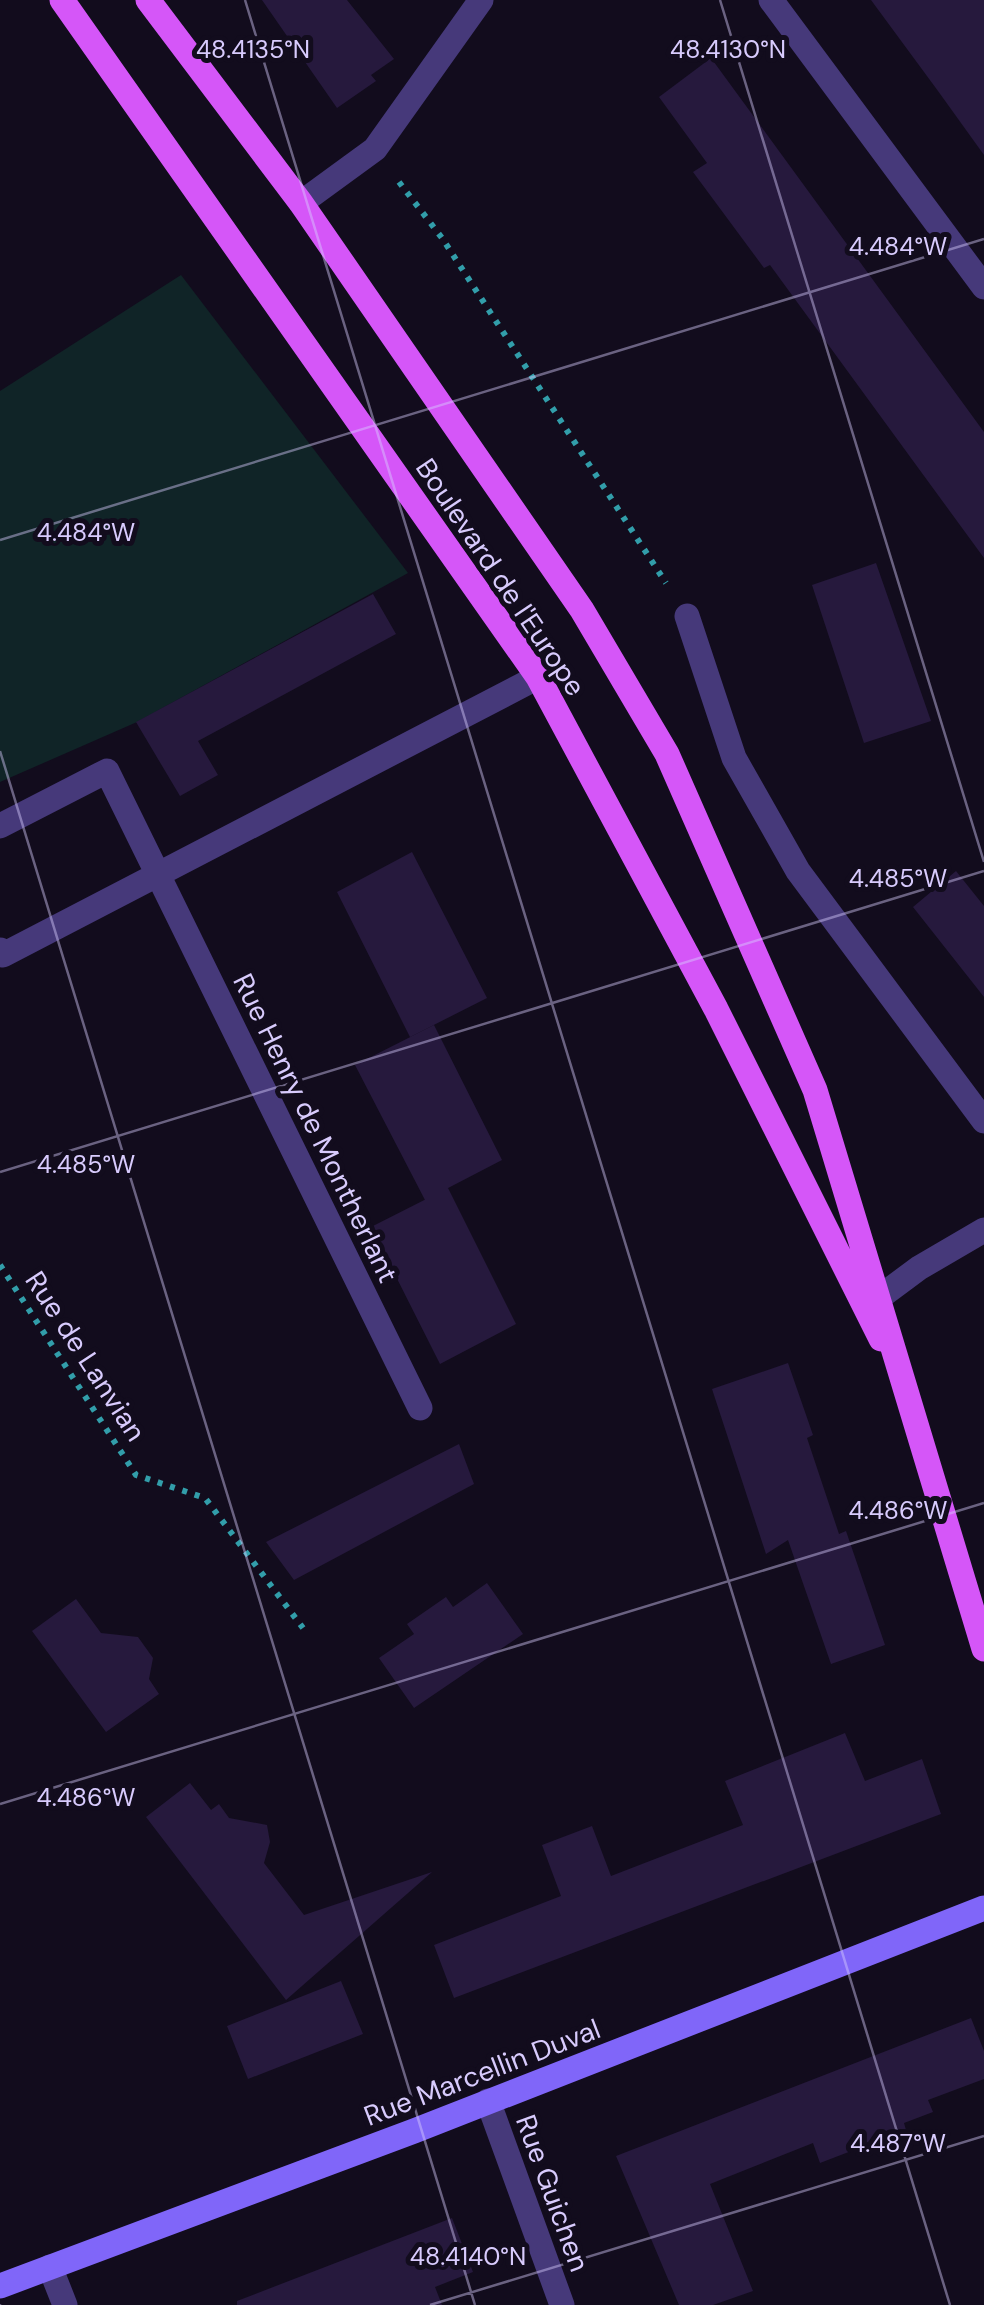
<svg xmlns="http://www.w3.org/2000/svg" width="984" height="2305" viewBox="0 0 984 2305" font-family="'DM Sans',sans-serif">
<rect width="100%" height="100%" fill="#120c1d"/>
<path fill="#102427" d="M181 275 408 573 137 722 0 782V391Z"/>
<path fill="#26193d" d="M262 0H347L394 59 371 75 376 81 337 108Z
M871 0H984V155L938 91Z
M711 58 984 432V558L770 265 764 268 693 172 707 163 659 97Z
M876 563 931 721 864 743 812 585Z
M373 594 396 634 198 741 218 775 180 796 136 722Z
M412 852 487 998 410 1037 337 892Z
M956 871 984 906V997L913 907Z
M434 1025 502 1160 425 1200 355 1065Z
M448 1188 516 1324 440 1364 371 1227Z
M788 1363 813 1435 807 1438 839 1534 846 1531 885 1645 831 1664 788 1540 766 1554 712 1389Z
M459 1444 474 1484 294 1580 266 1542Z
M487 1583 523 1634 414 1708 379 1658 414 1634 407 1624 446 1597 453 1607Z
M76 1599 101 1633 138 1637 153 1658 149 1679 159 1694 106 1732 32 1631Z
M845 1733 865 1781 922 1759 941 1814 454 1998 434 1945 561 1896 542 1845 592 1826 611 1876 743 1825 725 1781Z
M190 1783 211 1810 219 1804 229 1818 267 1825 270 1842 264 1863 304 1915 432 1872 286 2000 146 1817Z
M341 1981 363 2034 248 2079 227 2026Z
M971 2018 984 2051V2079L928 2100 933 2112 904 2123 906 2130 820 2163 813 2143 710 2184 753 2291 713 2305H679L616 2156Z
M452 2218 473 2272 435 2287 442 2305H237V2301Z"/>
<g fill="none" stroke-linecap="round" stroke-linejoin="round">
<path stroke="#329eaa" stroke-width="6" stroke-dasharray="5 8" stroke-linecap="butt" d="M399 182 442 238 666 583
M0 1265 136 1475 205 1498 303 1628"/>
<path stroke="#46397a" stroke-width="25" d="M771 0 984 287
M301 203 375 149 481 0
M687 616 734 758 798 871 984 1121
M0 826 107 771 420 1408
M0 950 3 955 538 677
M880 1297 919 1268 984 1230
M488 2101 562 2305
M50 2267 65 2305"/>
<path stroke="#8066f9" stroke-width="25" d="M0 2286 414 2131 984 1908"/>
<path stroke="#d556f8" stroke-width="25" d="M62 0 538 677 716 1009 881 1339
M148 0 301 203 582 610 667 754 815 1090 984 1649"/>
</g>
<path fill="none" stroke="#d8cbfd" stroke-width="2.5" stroke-opacity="0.45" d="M245 0 950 2305M720 0 984 862M0 540 984 239M0 751 475 2305M0 1172 984 871M0 1804 984 1503M0 2304V2305M430 2305 984 2136"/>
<g text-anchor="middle" stroke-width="10" stroke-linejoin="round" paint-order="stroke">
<g font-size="28" fill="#d8cbfd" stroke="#120c1d">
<text transform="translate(501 577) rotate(56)" y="10">Boulevard de l'Europe</text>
<text transform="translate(316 1128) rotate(64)" y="10">Rue Henry de Montherlant</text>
<text transform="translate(86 1356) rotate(57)" y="10">Rue de Lanvian</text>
<text transform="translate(482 2072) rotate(-21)" y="10">Rue Marcellin Duval</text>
<text transform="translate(553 2193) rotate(70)" y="10">Rue Guichen</text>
</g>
</g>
<g font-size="25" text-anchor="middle" fill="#d8cbfd" stroke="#120c1d" stroke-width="10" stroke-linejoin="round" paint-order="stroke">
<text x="253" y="58">48.4135°N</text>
<text x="728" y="58">48.4130°N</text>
<text x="898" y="255">4.484°W</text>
<text x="86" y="541">4.484°W</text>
<text x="898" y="887">4.485°W</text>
<text x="86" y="1173">4.485°W</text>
<text x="898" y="1519">4.486°W</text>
<text x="86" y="1806">4.486°W</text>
<text x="898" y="2152">4.487°W</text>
<text x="468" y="2265">48.4140°N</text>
</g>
</svg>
